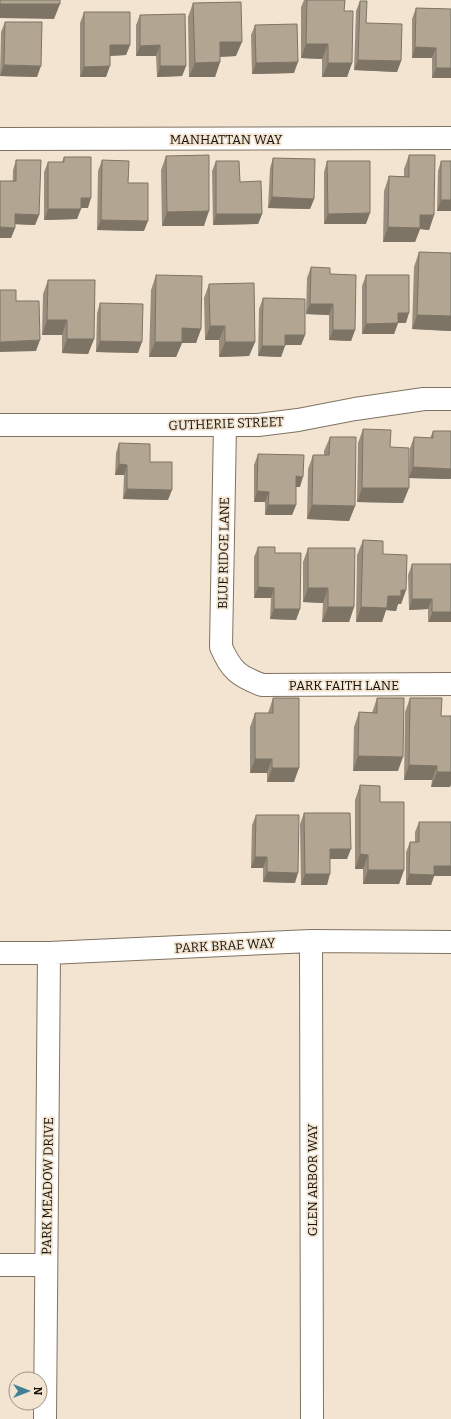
<svg xmlns="http://www.w3.org/2000/svg" width="451" height="1419" viewBox="0 0 451 1419" font-family="Bitter,serif">
<rect width="100%" height="100%" fill="#f2e4d0"/>
<g fill="none" stroke-linecap="round" stroke-linejoin="round">
<g stroke="#7f7361" stroke-width="24">
<path id="minor" d="M0 139 451 138
M0 425H258L298 420 355 409 424 399H451
M225 425 221 647C231 670 238 676 262 685L451 684
M311 941 312 1419
M0 953H49L311 941 451 942
M0 1265H46
M45 1419 49 953"/>
</g>
<use href="#minor" stroke="#fff" stroke-width="22"/>
</g>
<path fill="#998e7e" d="M304 0H345L344 11 352 63 347 77H322V59L301 58V7Z
M360 1 366 23 401 61 397 72 354 70 356 11Z
M193 3 236 56 220 57V62L215 77H189L188 17Z
M416 8 451 9V78H432V58H412V19Z
M84 12 130 45 126 55 110 56 106 77H80V23Z
M140 15 186 66 182 76 157 77 156 56H136V25Z
M5 22 37 77 0 76 1 32Z
M255 25 294 73 252 74 251 35Z
M409 155 434 215 429 230 420 229 415 242H383L384 191 389 176H404V169Z
M166 156 204 226H162L161 170Z
M64 157 88 208H81L77 219 44 220V172L48 162H62Z
M273 158 314 199 310 209 268 208 270 168Z
M16 160 39 215 35 225 15 224V228L11 238 13 170Z
M102 160 128 183 144 231 97 230 98 171Z
M216 161 240 182 262 214 258 224 213 225 212 171Z
M327 161 366 224H324V172Z
M441 161H451V211H437L438 171Z
M419 252 451 253V331L412 329 414 267Z
M311 267 330 274 355 330 351 341 329 340V315L306 314 307 278Z
M156 275 201 329 196 343H182L176 357H149L151 290Z
M366 275 406 323H398L394 334H362V286Z
M48 280 94 339 88 354 62 353V335H42L43 294Z
M209 284 255 342 249 356 219 357V340H205L204 298Z
M263 298 305 335 301 345H285L281 357 258 356 259 309Z
M100 303 138 353 96 352 97 313Z
M363 429 390 447 403 503 357 502 358 443Z
M433 431H451V478L450 479 409 478 410 448 414 437 430 438Z
M330 437 355 506 349 521 307 519 308 469 313 455H324V451Z
M119 443 150 462 168 500 123 499 124 475H115L116 453Z
M258 454 300 487H296V505L292 515H265V502H254V465Z
M363 540 383 554 406 590 401 604H398L396 611 386 610 382 622H356L357 555Z
M258 547 275 553 300 609 296 620 270 619 271 598H254V557Z
M308 548 354 607 349 622H322L323 603 303 602V562Z
M412 564H451L428 622V609L409 610 408 575Z
M273 698 294 782H267V773H250V727L255 713H268Z
M377 698 398 771H353L354 727 359 712 372 713Z
M410 698 441 716H451V784L450 787H431L432 780H404L405 712Z
M360 785 380 802 404 870 399 884H363V869H355V800Z
M304 813 347 859H330L327 885H301L300 824Z
M256 815 295 883 263 882V868H251L252 825Z
M419 822 451 876H434L431 885H406V852L410 842H415V832Z"/>
<path fill="#7d7466" d="M0 4H60L54 19 0 18Z
M220 42H242L236 56 215 57Z
M306 44H328L322 59 301 58Z
M110 45H130L126 55 106 56Z
M160 45 156 56H136L140 46Z
M415 47 436 48 432 58H412Z
M358 60 401 61 397 72 354 70Z
M220 62 215 77H189L195 63Z
M298 62 294 73 252 74 256 63Z
M328 63H352L347 77H322Z
M4 65 41 66 37 77 0 76Z
M110 66 106 77H80L84 67Z
M160 66H186L182 76 157 77Z
M436 68H451V78H432Z
M272 197 314 199 310 209 268 208Z
M81 198H91L88 208H77Z
M441 200H451V211H437Z
M48 209H81L77 219 44 220Z
M209 211 204 226H162L167 212Z
M370 213 366 224H324L328 214Z
M15 214 39 215 35 225 11 224Z
M216 214H262L258 224 213 225Z
M420 215H434L429 230 420 229 415 242H383L388 227Z
M101 220 148 221 144 231 97 230Z
M0 227 15 228 11 238H0Z
M310 304H333L329 315 306 314Z
M398 313H409L406 323H394Z
M417 315 451 316V331L412 329Z
M47 320H67L62 335H42Z
M398 323 394 334H362L366 324Z
M210 326H225L219 340H205Z
M182 328 201 329 196 343H182L176 357H149L155 342Z
M333 330H355L351 341 329 340Z
M285 335H305L301 345H281Z
M67 339H94L88 354 62 353Z
M40 340 36 351 0 352V342Z
M100 341 142 342 138 353 96 352Z
M225 342H255L249 356 219 357Z
M262 346H285L281 357 258 356Z
M119 464 127 465 124 475H115Z
M413 467 451 469V478L450 479 409 478Z
M296 476 303 477 300 487H292Z
M362 488H409L403 503 357 502Z
M127 489 172 490 168 500 123 499Z
M257 491 269 492 265 502H254Z
M268 505H296L292 515H265Z
M312 505 355 506 349 521 307 519Z
M258 587 274 588 271 598H254Z
M308 588H328L323 603 303 602Z
M401 590H406L401 604H398L396 611 386 610 382 622H356L361 607Z
M412 599H432L428 609 409 610Z
M328 607H354L349 622H322Z
M274 609H300L296 620 270 619Z
M432 612H451V622H428Z
M358 756 403 757 398 771H353Z
M255 759H272L267 773H250Z
M409 765 437 766 432 780H404Z
M272 768H299L294 782H267Z
M437 772H451V784L450 787H431Z
M330 849H351L347 859H326Z
M360 854 368 855 363 869H355Z
M255 857H267L263 868H251Z
M434 866H451V876H434L431 885H406L409 874Z
M368 870H404L399 884H363Z
M267 872 298 873 295 883 263 882Z
M305 874H330L327 885H301Z"/>
<path fill="#b2a592" stroke="#7d7466" d="M0 0H60V4H0Z
M307 0H345L344 11H353L352 63H328V44H306Z
M360 1H367L366 23 402 24 401 61 358 60Z
M241 2 242 42H220V62L195 63 193 3Z
M416 8 451 9V68H436V48L415 47Z
M84 12H130V45H110V66L84 67Z
M185 14 186 66H160V45L140 46V15Z
M5 22H42L41 66 4 65Z
M297 24 298 62 256 63 255 25Z
M209 155V211L167 212 166 156Z
M409 155H435L434 215H420V228L388 227 389 176 409 177Z
M64 157H91V198H81V209H48V162H64Z
M273 158 315 159 314 199 272 197Z
M16 160H41L39 215 15 214V228L0 227V181H16Z
M102 160 129 161 128 183H148V221L101 220Z
M216 161H239L240 182 261 181 262 214H216Z
M327 161H370V213L328 214Z
M441 161H451V200H441Z
M419 252 451 253V316L417 315Z
M311 267 330 268V274L356 275 355 330H333V304H310Z
M156 275 202 276 201 329 182 328V342H155Z
M366 275H409V313H398V323L366 324Z
M48 280H95L94 339H67V320H47Z
M254 283 255 342H225V326H210L209 284Z
M0 290H16V301H39L40 340 0 342Z
M263 298 305 299V335H285V346H262Z
M100 303 143 304 142 342 100 341Z
M363 429 391 430 390 447 409 448V488H362Z
M433 431H451V469L413 467 414 437 433 438Z
M330 437H356L355 506 312 505 313 455H329Z
M119 443 150 444V462H172V490L127 489V465L119 464Z
M258 454 304 455 303 477 296 476V505H268L269 492 257 491Z
M363 540 383 541V554L407 555 406 590H401V596H388L387 608 361 607Z
M258 547H275V553H301L300 609H274V588L258 587Z
M308 548H355L354 607H328V588H308Z
M412 564H451V612H432V599H412Z
M273 698H299V768H272V759H255V713H273Z
M377 698H404L403 757 358 756 359 712 377 713Z
M410 698H442L441 716H451V772H437V766L409 765Z
M360 785 380 786V802H404V870H368V855L360 854Z
M304 813H350L351 849H330V874H305Z
M256 815H299L298 873 267 872V857H255Z
M419 822H451V866H434V875L409 874 410 842H419Z"/>
<g text-anchor="middle" stroke-width="3.5" stroke-linejoin="round" paint-order="stroke">
<g font-size="13" fill="#17130c" stroke="#f2e4d0">
<text x="226" y="144">MANHATTAN WAY</text>
<text transform="translate(226 423) rotate(-2)" y="5">GUTHERIE STREET</text>
<text transform="translate(223 553) rotate(-89)" y="5">BLUE RIDGE LANE</text>
<text x="344" y="690">PARK FAITH LANE</text>
<text transform="translate(225 945) rotate(-3)" y="5">PARK BRAE WAY</text>
<text transform="translate(312 1180) rotate(-90)" y="5">GLEN ARBOR WAY</text>
<text transform="translate(47 1186) rotate(-89)" y="5">PARK MEADOW DRIVE</text>
</g>
</g>
<g transform="translate(28 1391) rotate(90)"><circle r="19" fill="#f2e4d0" stroke="#9a9082"/>
<path d="M0-3L7 15L0 10L-7 15Z" fill="#428095"/>
<text y="-6" font-size="11" font-weight="bold" text-anchor="middle" fill="#17130c">N</text>
</g>
</svg>
